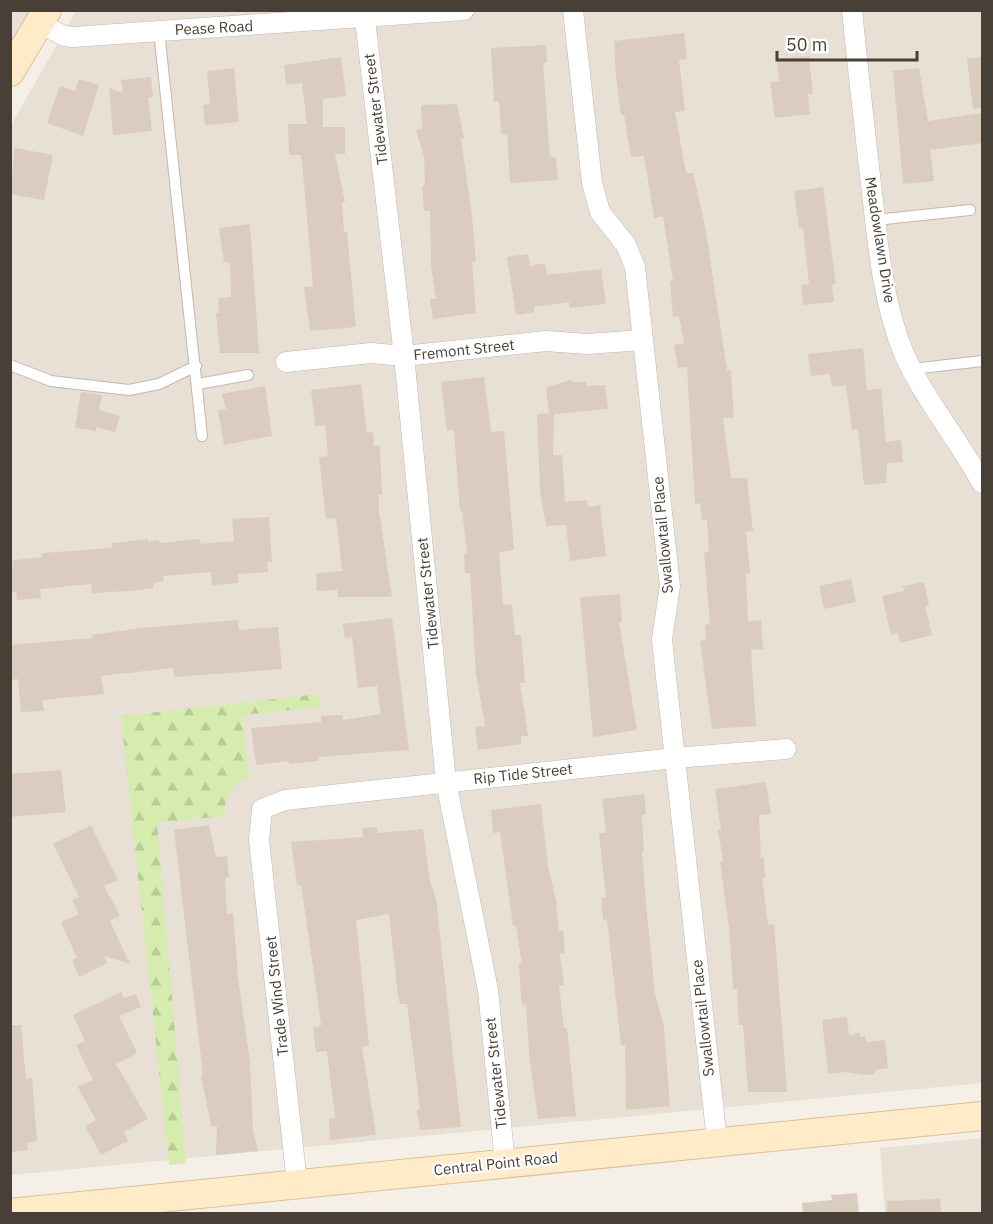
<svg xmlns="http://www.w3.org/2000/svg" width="993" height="1224" viewBox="0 0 993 1224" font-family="'IBM Plex Sans',sans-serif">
<defs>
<pattern id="forest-firs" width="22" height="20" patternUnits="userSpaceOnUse" patternTransform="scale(1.5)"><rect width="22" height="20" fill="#d6ebae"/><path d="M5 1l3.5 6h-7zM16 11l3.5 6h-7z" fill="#b9cb96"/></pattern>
</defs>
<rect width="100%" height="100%" fill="#f4efe7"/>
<path fill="#e9e0d5" d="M11 10 29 11 11 42 10 11Z
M76 11H982V1083L11 1175V125Z
M982 1138V1213H885L880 1148Z"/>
<path fill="url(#forest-firs)" d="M319 694 321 707 242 715 249 775C232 786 225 795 224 816L157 823 186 1163 169 1165 121 716Z"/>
<path fill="#daccbf" d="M684 33 687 59 679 60 685 111 675 112 686 173H693L705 226 727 370H731L734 418H723L731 478H747L753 531 746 532 750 573 746 574 748 621 761 620 763 649 751 650 756 726 712 729 700 641 706 640 705 625 710 624 704 552 709 551 707 520H702L700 503 695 504 687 367 678 368 674 345 684 343 679 316 673 317 670 281H673L663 216 654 218 644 156 631 157 624 115H621L616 76 614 41Z
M546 45 547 63H543L550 157H556L558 180 510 183 507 134H501L499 101 494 102 491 48Z
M809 56 813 94H808L810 114 775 118 770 82 779 81 777 59Z
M341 57 346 96 323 99V127H345V154H335L345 202H342L344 232H347L356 327 310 331 304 287 313 286 302 162 300 155H289L288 124H307L302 83 286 85 284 65Z
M982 57V108L973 109 967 59Z
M234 68 239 122 205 125 203 105 210 104 207 71Z
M919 68 928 121 982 113V143L930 150 934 181 903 184 893 71Z
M151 77 153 97 148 98 152 131 113 135 109 88 123 93 121 80Z
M79 79 99 85 83 136 47 123 60 86 75 91Z
M457 104 464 139H461L472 217 476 261 472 262 476 313 433 319 430 299H436L431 266 430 211H424L422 186 425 185 424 156 416 130 422 128 421 105Z
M15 148 53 155 44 200 10 194Z
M823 187 836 284 832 285 834 302 803 305 801 285 809 284 803 228 799 229 794 191Z
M250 224 259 353H220L216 313H219L218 298 231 297 230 263 224 262 219 228Z
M528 254 530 266 545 263 547 275 601 269 606 304 569 308V302L534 307V312L516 315 507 257Z
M863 348 867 390 881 389 886 442 901 440 903 462 887 463 886 483 864 485 858 429 852 430 846 385 832 387 830 374 811 376 808 354Z
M484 377 491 432 504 431 514 550 499 552 503 605 512 604 515 635H521L525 683H520L528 736H521V744L478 750 475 727 485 726 476 674 470 573H465L464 554H467L462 510 460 511 454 430 447 431 441 382Z
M571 380 572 382H586V386L605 385 608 409 554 414 553 455H562L565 502 587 500 588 507 600 505 606 556 570 561 566 525 546 526 540 491 537 414 549 413 546 387Z
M361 384 367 433 373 432 374 446 380 445 382 495H379V511L392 597H338L337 590 317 591 316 573 342 571 336 518 326 519 319 457 328 456 325 425 315 426 311 390Z
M265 386 272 436 224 445 218 410 226 409 222 394Z
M81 392 102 395 99 410 120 416 115 432 96 427V431L75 428Z
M269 517 272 562H267L268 572 238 574V583L212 585 211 572 163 576 164 581 153 583 154 588 129 591 92 593 91 584 40 589 41 598 17 600 16 592 10 593 13 560 42 557V553L112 548V543L148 539V542L159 540V543L200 539V544L234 541 232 519Z
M851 579 856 602 824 609 819 586Z
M924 582 929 605 925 606 932 635 900 643 898 633 891 635 882 596 904 591 903 586Z
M620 594 622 622H619L637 730 593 737 580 597Z
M392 618 409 750 318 757V761L289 764V761L256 765 251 728 321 722V716L342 715 343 720 381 714 377 686 358 688 352 637 345 638 343 624Z
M238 620 239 630 278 627 282 669 174 677 173 668 101 676 104 694 42 700 44 711 21 712 18 679 10 680V645L92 638V635L142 628Z
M61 770 66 812 10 817V774Z
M766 782 771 814 759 815 761 858 764 857 765 878H762L768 925 774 924 787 1092H748L743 1025H739L737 989H733L729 928 720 861H723L718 830H721L715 789Z
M644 794 646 814 642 815 644 851H642L646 904 655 993 664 1027 670 1106 626 1110 625 1045H621L607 919 603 920 601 898 606 897 599 833H606L602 799Z
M541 804 548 866 556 900 559 931 563 930 565 953 560 954 564 985H559L564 1028H567L576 1116 538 1119 529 1053 526 1005H523L521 998 519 964H522L516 926H513L500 832 493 833 491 810Z
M91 825 118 880 104 886 120 916 110 921 130 964 104 956 107 963 79 977 72 960 77 958 61 922 79 914 72 900 79 897 53 844Z
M209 825 216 857 227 856 229 877 225 878 227 914 233 913 238 977 250 1062 253 1130 258 1151 216 1155 217 1126H211L201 1075H203L174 830Z
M377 827 378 833 423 829 430 881 436 899 461 1127 420 1130 417 1110 420 1109 407 1004H400L398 996 389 914 356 920 369 1045 362 1047 376 1135 330 1140 329 1119 335 1118 327 1051 316 1052 313 1027 321 1026 316 987 301 885H297L291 842 363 837 362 828Z
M121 992 124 998 136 994 141 1007 119 1016 137 1053 116 1064 148 1119 124 1132 128 1141 101 1155 85 1126 96 1120 78 1087 93 1080 76 1045 85 1041 73 1015Z
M847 1017 849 1035 860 1033V1037L865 1036 866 1042 885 1040 888 1068 875 1070V1074L863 1075 845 1072 828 1074 822 1020Z
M10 1025H21L26 1079 32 1078 37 1141 27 1143 28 1150 10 1152Z
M857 1193 859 1214H803L802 1203 832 1200 831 1195Z
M940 1199 941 1214H887V1201Z"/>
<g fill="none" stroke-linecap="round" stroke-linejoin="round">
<g stroke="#c3b8ac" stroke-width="12">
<path id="lane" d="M159 31 202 436
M875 220 970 210
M10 365 51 381 129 390 159 384 196 366
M912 369 982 361
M198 384 248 375"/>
</g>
<g stroke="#c3b8ac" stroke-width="21">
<path id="street" d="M573 10 592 183 600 212 626 245 635 267 670 586 662 639 664 659 717 1141
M852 10C858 71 865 132 872 193 878 246 883 303 904 354 925 400 958 439 982 483
M365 19 404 356 446 782 488 990 505 1164
M39 23 64 36 73 37 464 10
M286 362 371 353 404 356 546 341 587 344 643 340
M297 1183 259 840 262 809 285 800 675 758 786 749"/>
</g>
<g stroke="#dac097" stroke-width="30">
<path id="secondary" d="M10 72 47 10
M10 1213 982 1116"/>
</g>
<use href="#lane" stroke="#fff" stroke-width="10"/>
<use href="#street" stroke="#fff" stroke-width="20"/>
<use href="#secondary" stroke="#ffebc7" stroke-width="28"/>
</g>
<g text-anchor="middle" stroke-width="4.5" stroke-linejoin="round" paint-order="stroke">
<g font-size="15" fill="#483f36" stroke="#fff">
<text transform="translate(214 28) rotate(-3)" y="5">Pease Road</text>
<text transform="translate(376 109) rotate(-97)" y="5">Tidewater Street</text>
<text transform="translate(880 240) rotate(81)" y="5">Meadowlawn Drive</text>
<text transform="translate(464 350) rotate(-6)" y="5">Fremont Street</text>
<text transform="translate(663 535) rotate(-95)" y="5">Swallowtail Place</text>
<text transform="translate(428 593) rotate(-96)" y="5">Tidewater Street</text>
<text transform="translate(523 774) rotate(-6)" y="5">Rip Tide Street</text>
<text transform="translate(277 996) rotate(-96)" y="5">Trade Wind Street</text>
<text transform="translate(703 1018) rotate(-96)" y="5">Swallowtail Place</text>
<text transform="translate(496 1073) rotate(-96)" y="5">Tidewater Street</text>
<text transform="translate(496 1164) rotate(-6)" y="5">Central Point Road</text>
</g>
</g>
<rect width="993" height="1224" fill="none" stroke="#483f36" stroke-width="24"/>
<path d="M777 51v9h140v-9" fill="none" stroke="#483f36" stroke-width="3"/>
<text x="786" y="51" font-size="18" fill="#483f36" stroke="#ffffff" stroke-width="4.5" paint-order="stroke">50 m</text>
</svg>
